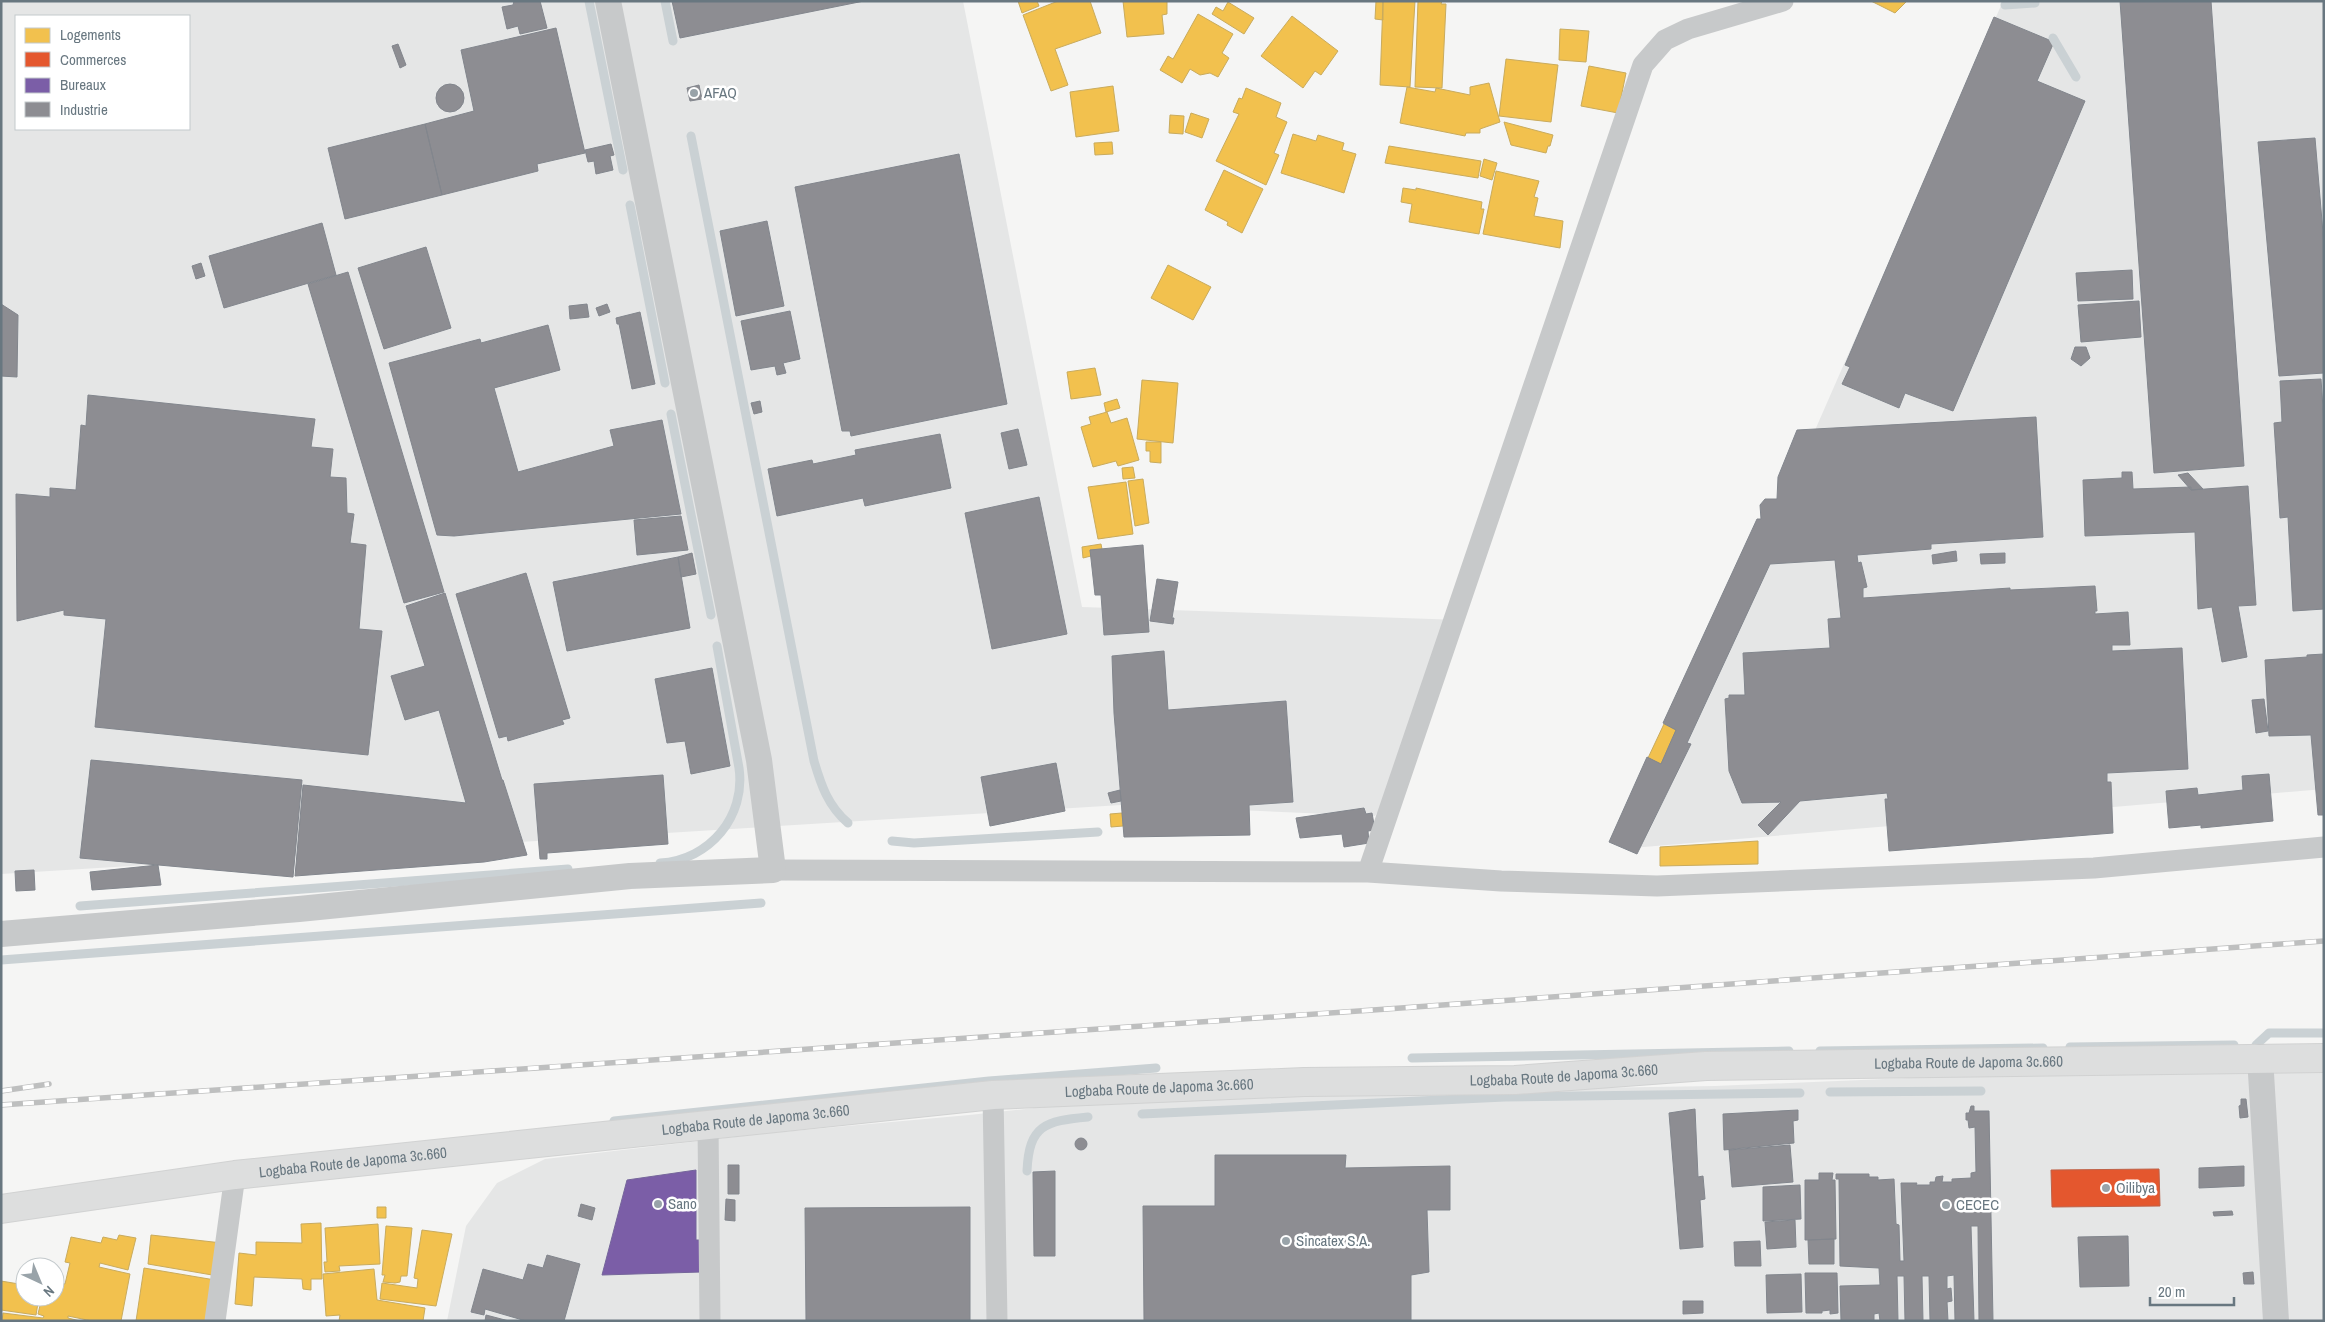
<svg xmlns="http://www.w3.org/2000/svg" width="2325" height="1322" viewBox="0 0 2325 1322" font-family="'Archivo Narrow',sans-serif">
<rect width="100%" height="100%" fill="#f5f5f4"/>
<path fill="#e5e6e6" fill-rule="evenodd" d="M1 1H963L1082 607 1461 620 1418 753 1375 816 1121 805 1 874ZM16 16H189V129H16Z
M2003 1H2324V789L1632 848Z
M2292 1062H2324V1321H447L466 1226 497 1183 545 1159 760 1134 969 1115 1155 1095 1715 1086Z"/>
<path fill="#f2c14e" stroke="#c9ab5d" d="M1018 1H1037L1039 6 1022 13Z
M1058 1H1090L1101 33 1055 49 1068 85 1051 91 1023 15Z
M1123 1H1167V14L1162 15 1164 34 1127 37Z
M1376 1H1383V20L1375 19Z
M1383 1H1415L1410 87 1380 85Z
M1418 1H1442L1441 4H1446L1442 88 1415 87Z
M1871 1H1907L1895 13Z
M1228 2 1254 18 1244 34 1212 14 1216 7 1223 11Z
M1198 14 1233 34 1222 53 1229 58 1218 77 1210 73 1200 75 1190 69 1182 83 1160 70 1168 56 1173 59Z
M1292 16 1338 51 1321 75 1315 71 1303 88 1261 56Z
M1560 29 1589 31 1586 62 1559 60Z
M1506 59 1558 65 1551 122 1499 116Z
M1589 66 1626 73 1618 113 1581 106Z
M1489 83 1500 122 1480 129V133H1466L1465 136 1400 123 1407 87 1435 92 1436 88 1470 95V87Z
M1113 86 1119 131 1076 137 1070 92Z
M1246 88 1281 103 1276 117 1287 122 1274 153 1279 155 1266 185 1216 161 1239 114 1233 112 1239 98 1242 99Z
M1191 113 1209 119 1202 138 1185 132Z
M1170 115 1184 116 1183 134 1169 133Z
M1504 122 1553 135 1550 146H1548L1546 153 1511 145Z
M1293 134 1316 141 1318 135 1344 143 1342 150 1356 154 1344 193 1281 173Z
M1112 142 1113 154 1095 155 1094 143Z
M1389 146 1481 161 1478 178 1385 163Z
M1484 159 1497 163 1492 180 1480 176Z
M1224 170 1263 189 1242 233 1227 225 1228 222 1205 210Z
M1496 171 1539 181 1534 197 1538 198 1534 216 1563 221 1560 248 1483 234Z
M1403 188 1416 190V188L1482 202 1481 209H1484L1479 234 1409 222 1412 204 1401 202Z
M1168 265 1211 287 1193 320 1151 298Z
M1095 368 1101 395 1071 399 1067 372Z
M1142 380 1178 383 1173 443 1137 439Z
M1117 399 1120 408 1106 412 1104 403Z
M1107 412 1111 423 1127 418 1139 460 1118 466 1116 461 1093 467 1081 427 1091 424 1089 417Z
M1146 442H1161V463L1150 462V451H1146Z
M1133 467 1135 478 1123 479 1122 468Z
M1143 479 1149 523 1135 526 1128 481Z
M1126 482 1133 534 1098 539 1088 487Z
M1101 544 1102 549 1090 550 1091 556 1083 558 1082 547Z
M1664 724 1676 730 1661 764 1648 758Z
M1122 813 1123 826 1111 827 1110 814Z
M1758 841V864L1660 866V847Z
M377 1207H386V1218H377Z
M321 1223 322 1279H311V1290L303 1289 302 1279 254 1277 252 1306 235 1304 239 1253 256 1255V1242L302 1243 301 1224Z
M378 1224 380 1264 339 1266 340 1271 325 1272 324 1262H327L325 1228Z
M386 1226 412 1228 407 1276H401L400 1282 395 1283 383 1282 385 1275H382Z
M422 1230 452 1234 436 1306 380 1299 382 1283 417 1288 418 1279 414 1278Z
M119 1235 136 1238 128 1270 100 1263 99 1267 130 1274 121 1321H92L68 1316V1318L80 1321H2L3 1313 43 1318 44 1316 38 1314 42 1297H55V1282L65 1284 70 1263 65 1262 71 1237 101 1243 103 1237 117 1240Z
M151 1235 222 1243 218 1276 148 1264Z
M144 1268 221 1281 215 1321H136Z
M374 1269 377 1300 425 1308 423 1321H339L340 1315 326 1316 323 1274Z
M1 1281 25 1285V1297H39L36 1315 1 1310Z"/>
<path fill="#e4572e" stroke="#bf6147" d="M2159 1169 2160 1206 2052 1207 2051 1170Z"/>
<path fill="#7b5ea7" stroke="#75669b" d="M696 1170V1240H701V1272L602 1275 627 1180Z"/>
<path fill="#8d8d92" stroke="#82868d" d="M540 1 547 28 520 34 518 26 507 29 502 7 513 5 514 1Z
M672 1H864L680 38Z
M2120 1H2211L2244 466 2154 473Z
M1994 17 2054 42 2037 81 2085 101 1953 411 1905 393 1899 408 1842 384 1850 367 1845 365Z
M556 28 585 153 537 164 538 171 442 195 425 124 474 111 461 50Z
M398 44 406 65 400 68 392 46Z
M436 98a14 14 0 1 1 28 0a14 14 0 1 1-28 0Z
M699 85 702 99 690 101 687 88Z
M425 124 442 195 345 219 328 148Z
M2315 138 2324 245V373L2279 376 2258 142Z
M611 144 614 155 610 156 613 170 596 174 594 161 588 162 585 150Z
M959 154 1007 404 851 436 850 431H842L795 187Z
M767 221 784 306 736 316 720 231Z
M322 223 336 275 224 308 209 256Z
M426 247 451 328 384 349 358 268Z
M201 263 205 276 196 279 192 266Z
M2132 270 2133 299 2078 301 2076 273Z
M348 272 444 592 404 603 308 284Z
M2139 301 2141 337 2081 342 2078 305Z
M1 304 18 315 17 377 1 376Z
M587 304 589 317 570 319 569 306Z
M607 304 610 312 599 316 596 308Z
M790 311 800 359 783 363 786 373 777 375 775 366 751 370 741 321Z
M640 312 655 384 632 389 619 324H617L616 318Z
M548 325 560 370 494 388 518 472 614 446 610 430 662 420 681 514 454 536 437 535 389 363 480 339 481 343Z
M2075 347H2086L2090 358 2081 366 2071 359Z
M2321 379 2324 423V609L2293 611 2288 517 2280 518 2274 423 2282 422 2280 381Z
M88 395 315 419 311 447 333 449 330 477 346 478 347 513 354 514 350 543 366 545 359 629 382 631 368 755 95 727 106 619 64 615V610L17 621 16 494 50 497V488L76 490 81 425 86 426Z
M760 401 762 412 754 414 751 403Z
M2036 417 2043 537 1931 544V549L1857 555 1858 563 1861 562 1867 587 1863 588V598L2010 588V590L2095 586 2097 611H2095V614L2128 612 2130 645H2112V651L2182 648 2188 769 2107 773V782H2111L2113 833 1889 851 1885 799H1888L1887 793 1800 801 1768 835 1758 825 1781 802 1742 803 1729 771 1725 699 1729 698V695H1745L1743 653 1830 648 1828 619 1841 618 1835 560 1770 564 1687 743 1691 744 1637 854 1609 842 1647 757 1661 764 1676 730 1663 723 1757 519H1761L1760 505 1765 499H1777L1778 477 1797 430Z
M1018 429 1027 465 1009 469 1001 433Z
M940 434 951 488 865 506 863 498 777 516 768 469 812 460 813 464 856 455 855 450Z
M2122 472H2132L2133 489 2191 487V490L2248 486 2256 605 2238 606 2247 657 2222 662 2212 607 2198 609 2195 532 2085 536 2083 480 2122 478Z
M2188 473 2203 489 2191 490 2178 475Z
M1039 497 1067 634 992 649 965 513Z
M681 516 688 550 637 555 634 520Z
M1143 545 1149 632 1104 635 1101 595H1095L1090 550Z
M1956 551 1957 561 1933 564 1932 555Z
M692 553 696 574 681 577 678 557Z
M2005 553V563L1981 564 1980 554Z
M678 557 690 628 567 651 553 582Z
M526 573 570 718 562 720 564 724 508 741 507 736 499 738 456 594Z
M1157 579 1178 582 1172 618H1174L1173 624 1150 621Z
M445 593 502 780H503L527 855 484 862 295 876 303 785 466 803 439 710 405 720 391 676 425 666 406 606Z
M1164 651 1168 710 1286 701 1293 802 1249 805 1250 835 1124 837 1114 713 1112 656Z
M2324 654V815H2318L2311 735 2269 736 2265 660 2307 657V655Z
M712 668 730 766 691 774 685 741 667 743 655 679Z
M2264 699 2268 731 2256 733 2252 700Z
M91 760 302 780 293 877 80 858Z
M1056 763 1065 811 990 826 981 777Z
M2269 774 2273 821 2201 828V825L2169 828 2166 791 2197 788 2198 795 2243 790 2242 776Z
M663 775 668 844 547 853V859H540L534 784Z
M1120 790 1121 801 1111 803 1108 793Z
M1364 808 1366 814 1372 813 1375 830 1368 831 1369 843 1344 847 1342 834 1300 838 1296 818Z
M158 865 161 885 92 890 90 872Z
M34 870 35 890 16 891 15 871Z
M2241 1099H2246L2248 1117 2240 1118 2239 1106 2241 1105Z
M1971 1106H1974V1111H1989L1993 1321H1979L1978 1226H1971L1974 1321H1955L1954 1275 1947 1276V1289L1951 1288 1952 1301 1947 1302 1948 1321H1930L1929 1276H1922L1923 1321H1905L1904 1276H1897L1898 1321H1880L1879 1313 1874 1314V1321H1841L1840 1286 1880 1285 1879 1268 1840 1266 1839 1179H1836V1174H1869V1177H1878V1180L1894 1179 1896 1224 1899 1225 1900 1261H1904L1901 1183H1917L1916 1185H1930V1182H1935L1936 1177 1943 1176 1942 1182H1952V1179L1971 1178V1173L1976 1172 1975 1127 1969 1128 1968 1120H1966V1113H1969Z
M1695 1109 1698 1177 1703 1176 1705 1199 1700 1200 1703 1247 1680 1249 1669 1113Z
M1798 1110V1120L1793 1121 1794 1143 1724 1150 1723 1114Z
M1075 1144a6 6 0 1 1 12 0a6 6 0 1 1-12 0Z
M1790 1145 1793 1182 1732 1187 1729 1150Z
M1215 1155H1346L1345 1168 1450 1166V1210H1427L1429 1272 1411 1275V1321H1144L1143 1206H1215Z
M728 1165H739V1194H728Z
M2244 1166V1186L2199 1188V1168Z
M1055 1171V1256H1034L1033 1172Z
M1819 1173H1833L1832 1180H1835L1836 1239 1805 1240V1180H1819Z
M1800 1185 1801 1219 1763 1221V1187Z
M726 1199 735 1200V1221L725 1220Z
M581 1204 595 1208 592 1220 578 1216Z
M970 1207V1321H806L805 1208Z
M2232 1211 2233 1215 2214 1216 2213 1212Z
M1795 1220 1796 1247 1767 1249 1765 1222Z
M2128 1236 2129 1286 2080 1287 2078 1237Z
M1834 1239V1264H1809L1808 1240Z
M1760 1241 1761 1266H1735L1734 1242Z
M547 1255 580 1264 564 1321H526L485 1309 484 1315 471 1312 483 1269 523 1280 528 1264 543 1268Z
M2253 1272 2254 1284H2244L2243 1273Z
M1805 1273H1837L1838 1313 1830 1314V1310L1822 1311V1313H1806Z
M1801 1274 1802 1312 1767 1313 1766 1275Z
M1683 1301H1703V1313L1683 1314Z
M486 1315 509 1321H485Z"/>
<g fill="none" stroke-linecap="round" stroke-linejoin="round">
<path stroke="#cad1d4" stroke-width="9" d="M589 1 623 170
M665 1 673 41
M2005 5 2035 3
M2053 38 2076 77
M691 136 814 761C821 785 828 806 848 823
M630 205 665 383
M671 414 711 615
M892 841 914 843 1098 832
M660 863C710 860 746 816 739 768L717 646
M80 906 568 869
M1 960 761 903
M2256 1045 2269 1033H2324
M2070 1047 2234 1045
M1820 1051 2043 1048
M1412 1058 1789 1051
M1830 1092 1981 1091
M1142 1114 1505 1097 1800 1093
M614 1121 989 1081 1156 1068
M1027 1171C1029 1125 1045 1121 1088 1117"/>
<g stroke="#d1d2d2" stroke-width="30">
<g id="primary">
<path id="s1" d="M1 1209 235 1175 993 1095 1304 1082 1515 1080 1706 1066 2324 1058"/>
</g>
</g>
<path stroke="#c7c9ca" stroke-width="21" d="M773 870 1368 872 1501 881 1657 886 2094 868 2324 847
M1368 872 1643 65 1665 40 1688 29 1783 1
M993 1095 997 1321
M708 1125 710 1321
M215 1321 235 1175"/>
<path stroke="#c7c9ca" stroke-width="26" d="M1 934 299 909 630 876 773 870 759 760 608 1
M2260 1057 2276 1321"/>
<use href="#primary" stroke="#dddede" stroke-width="28"/>
<g stroke="#bebfbf" stroke-width="5.5">
<path id="rail" d="M1 1091 49 1084
M1 1105 1373 1010 2324 941"/>
</g>
<use href="#rail" stroke="#fff" stroke-width="4" stroke-dasharray="11" stroke-linecap="butt"/>
</g>
<g fill="#99a3a9" stroke="#fff" stroke-width="2">
<circle cx="694" cy="93" r="5"/>
<circle cx="2106" cy="1188" r="5"/>
<circle cx="658" cy="1204" r="5"/>
<circle cx="1946" cy="1205" r="5"/>
<circle cx="1286" cy="1241" r="5"/>
</g>
<g text-anchor="middle" stroke-width="5" stroke-linejoin="round" paint-order="stroke">
<g font-size="15" fill="#687780" stroke="#fff" text-anchor="start">
<text x="704" y="98">AFAQ</text>
<text x="2116" y="1193">Oilibya</text>
<text x="668" y="1209">Sano</text>
<text x="1956" y="1210">CECEC</text>
<text x="1296" y="1246">Sincatex S.A.</text>
</g>
<g font-size="15" fill="#687780" stroke="#fff">
<text dy="5" stroke="none"><textPath href="#s1" startOffset="1975">Logbaba Route de Japoma 3c.660</textPath></text>
<text dy="5" stroke="none"><textPath href="#s1" startOffset="1570">Logbaba Route de Japoma 3c.660</textPath></text>
<text dy="5" stroke="none"><textPath href="#s1" startOffset="1165">Logbaba Route de Japoma 3c.660</textPath></text>
<text dy="5" stroke="none"><textPath href="#s1" startOffset="760">Logbaba Route de Japoma 3c.660</textPath></text>
<text dy="5" stroke="none"><textPath href="#s1" startOffset="355">Logbaba Route de Japoma 3c.660</textPath></text>
</g>
</g>
<rect width="2325" height="1322" fill="none" stroke="#687780" stroke-width="5"/>
<rect x="15" y="15" width="175" height="115" fill="#ffffff" stroke="#c3c9cc"/>
<rect x="25" y="28" width="25" height="15" fill="#f2c14e" stroke="#c3c9cc"/>
<text x="60" y="40" font-size="15" fill="#687780">Logements</text>
<rect x="25" y="52" width="25" height="15" fill="#e4572e" stroke="#c3c9cc"/>
<text x="60" y="65" font-size="15" fill="#687780">Commerces</text>
<rect x="25" y="78" width="25" height="15" fill="#7b5ea7" stroke="#c3c9cc"/>
<text x="60" y="90" font-size="15" fill="#687780">Bureaux</text>
<rect x="25" y="102" width="25" height="15" fill="#8d8d92" stroke="#c3c9cc"/>
<text x="60" y="115" font-size="15" fill="#687780">Industrie</text>
<g transform="translate(40 1282) rotate(136)"><circle r="24" fill="#ffffff" stroke="#c3c9cc"/>
<path d="M0-4L9 19L0 12L-9 19Z" fill="#99a3a9"/>
<text y="-8" font-size="14" font-weight="bold" text-anchor="middle" fill="#687780">N</text>
</g>
<path d="M2150 1297v8h84v-8" fill="none" stroke="#687780" stroke-width="2.5"/>
<text x="2158" y="1297" font-size="15" fill="#687780" stroke="#ffffff" stroke-width="4" paint-order="stroke">20 m</text>
</svg>
